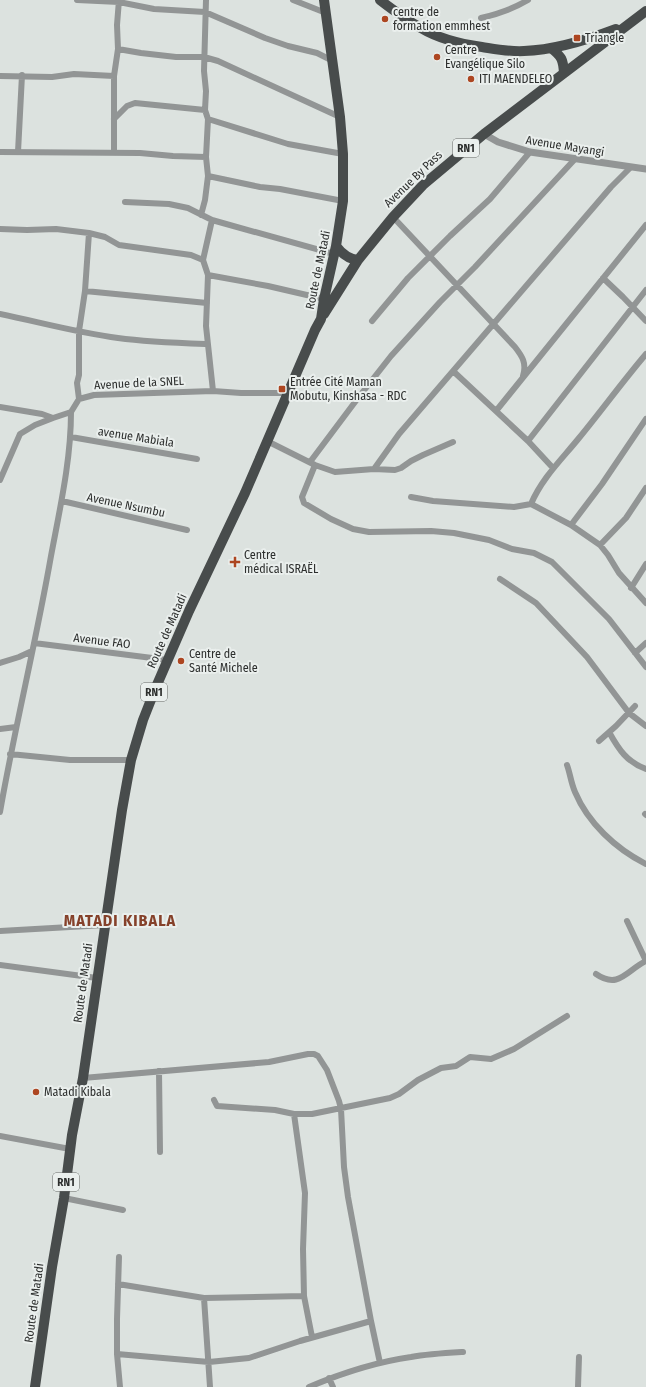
<svg xmlns="http://www.w3.org/2000/svg" width="646" height="1387" viewBox="0 0 646 1387" font-family="'Fira Sans Condensed',sans-serif">
<rect width="100%" height="100%" fill="#dce2df"/>
<g fill="none" stroke-linecap="round" stroke-linejoin="round">
<path stroke="#929595" stroke-width="6" d="M77 0 119 2 154 9 205 12 265 38 288 46 317 53 333 61
M293 0 326 13
M481 18C498 14 513 9 528 0
M118 49 141 53 176 57H204L218 61 340 117
M0 76 52 77 74 74 114 76
M114 119 127 106 135 103 205 110
M208 119 288 144 343 154
M0 152 140 153 173 156 206 157
M18 152 22 75
M114 153V76L118 49 117 25 119 0
M208 176 260 187 280 189 343 201
M125 202 169 204 188 208 212 220 334 254
M201 215 205 200 208 176 206 157 208 119 205 110 206 91 204 71 206 0
M393 217 515 347C522 356 527 363 523 376
M212 220 203 260 208 275 206 326 213 391
M0 229 27 230 56 229 89 233 105 237 119 245 191 255 203 260
M208 275 268 286 324 299
M603 278 623 297 646 321
M85 291 207 303
M0 314C39 322 78 333 118 338 147 342 178 343 207 344
M372 321 408 278 450 236 490 199 530 152
M453 371 528 441 553 468
M79 399 77 383 79 375V331L85 291 89 233
M0 407 42 414 53 418 71 412 79 399 94 395 213 391 241 393H288
M496 411 646 225
M71 437 197 459
M267 441 315 465 335 472 374 469 395 470 401 468 411 461 423 455 453 442
M528 441 646 290
M310 462 358 398 391 356 440 302 475 267 575 159
M315 465 302 497 304 503 331 519 353 529 369 532 431 531 454 533 489 540 512 549 534 553 552 562 609 619 646 667
M374 469 399 434 611 187 630 168
M0 480 20 434 35 425 53 418
M411 497 433 501 514 507 531 504 571 525 600 545 608 555 619 573 646 603
M62 501 187 530
M531 504C542 478 562 459 579 438 602 410 623 381 646 354
M571 525 602 484 646 419
M600 545 626 518 646 488
M500 579 536 603 587 657 629 713 646 726
M631 588 646 564
M34 643 168 660
M635 653 646 643
M0 663 19 657 32 651
M0 729 16 727
M609 732C619 750 627 762 646 769
M599 741 616 726 635 706
M10 754 70 760H131
M567 765C570 773 571 783 575 792 588 823 616 849 646 864
M0 812C15 726 36 642 51 556 60 508 71 460 71 412
M645 814 646 815
M627 921 646 961
M0 931 105 925
M0 965 97 978
M596 974C619 990 627 970 646 961
M159 1071 160 1152
M83 1078 269 1062 308 1054H314L318 1056 327 1070 339 1101 341 1109 344 1167 348 1197 371 1321 380 1363
M214 1100 217 1106 275 1110 294 1114H312L390 1098 399 1094 418 1080 441 1068 456 1066 470 1057 491 1059 514 1049 567 1016
M294 1114 305 1193 303 1249 304 1296 312 1337
M0 1136 70 1149
M64 1198 123 1210
M119 1257 117 1319V1354L120 1387
M118 1284 204 1298 304 1296
M204 1298 210 1387
M117 1354 209 1362 249 1358 300 1341 371 1321
M329 1378 333 1387
M309 1387C342 1373 376 1362 411 1357 428 1354 446 1353 463 1352
M578 1387 579 1357"/>
<path stroke="#929595" stroke-width="7" d="M484 134 498 142 530 152 646 169"/>
<path stroke="#484c4c" stroke-width="10" d="M380 0C393 10 406 20 421 28 439 39 461 44 482 47 495 49 510 52 524 51 556 50 587 40 616 29
M551 48C562 57 563 59 564 73
M336 246C342 254 348 259 358 260
M324 314 358 260 393 217 423 185 484 134 646 11
M35 1387 52 1267 64 1198 72 1135 83 1078 122 810 131 760 143 720 156 687 189 611 245 493 315 330 321 319 324 299 336 246 343 201V154L340 117 324 0"/>
</g>
<g fill="#ad4621" stroke="#eaefed" stroke-width="1.5">
<circle cx="385" cy="19" r="4"/>
<rect x="573" y="34" width="8" height="8" rx="2"/>
<circle cx="437" cy="57" r="4"/>
<circle cx="471" cy="79" r="4"/>
<rect x="278" y="385" width="8" height="8" rx="2"/>
<path d="M233 556h4v4h4v4h-4v4h-4v-4h-4v-4h4z"/>
<circle cx="181" cy="661" r="4"/>
<circle cx="36" cy="1092" r="4"/>
</g>
<g text-anchor="middle" stroke-width="4" stroke-linejoin="round" paint-order="stroke">
<g fill="#eaefed" stroke="#666967" stroke-width="1">
<rect x="453" y="139" width="26" height="18" rx="3"/>
<rect x="141" y="683" width="26" height="18" rx="3"/>
<rect x="53" y="1173" width="26" height="18" rx="3"/>
</g>
<g font-size="11" font-weight="bold" fill="#2d2f2e">
<text x="466" y="152">RN1</text>
<text x="154" y="696">RN1</text>
<text x="66" y="1186">RN1</text>
</g>
<g font-size="12" fill="#2d2f2e" stroke="#eaefed" text-anchor="start">
<text x="393" y="16">centre de<tspan x="393" dy="14">formation emmhest</tspan></text>
<text x="585" y="42">Triangle</text>
<text x="445" y="54">Centre<tspan x="445" dy="14">Evangélique Silo</tspan></text>
<text x="479" y="83">ITI MAENDELEO</text>
<text x="290" y="386">Entrée Cité Maman<tspan x="290" dy="14">Mobutu, Kinshasa - RDC</tspan></text>
<text x="244" y="559">Centre<tspan x="244" dy="14">médical ISRAËL</tspan></text>
<text x="189" y="658">Centre de<tspan x="189" dy="14">Santé Michele</tspan></text>
<text x="44" y="1096">Matadi Kibala</text>
</g>
<g font-size="12" fill="#2d2f2e" stroke="#eaefed">
<text transform="translate(565 146) rotate(9)" y="4">Avenue Mayangi</text>
<text transform="translate(413 179) rotate(-44)" y="4">Avenue By Pass</text>
<text transform="translate(318 270) rotate(-78)" y="4">Route de Matadi</text>
<text transform="translate(139 383) rotate(-3)" y="4">Avenue de la SNEL</text>
<text transform="translate(136 437) rotate(9)" y="4">avenue Mabiala</text>
<text transform="translate(126 505) rotate(12)" y="4">Avenue Nsumbu</text>
<text transform="translate(167 631) rotate(-66)" y="4">Route de Matadi</text>
<text transform="translate(102 641) rotate(7)" y="4">Avenue FAO</text>
<text transform="translate(83 983) rotate(-82)" y="4">Route de Matadi</text>
<text transform="translate(34 1303) rotate(-82)" y="4">Route de Matadi</text>
</g>
<g font-size="16" font-weight="bold" letter-spacing="1" fill="#85412a" stroke="#eaefed">
<text x="120" y="926">MATADI KIBALA</text>
</g>
</g>
</svg>
